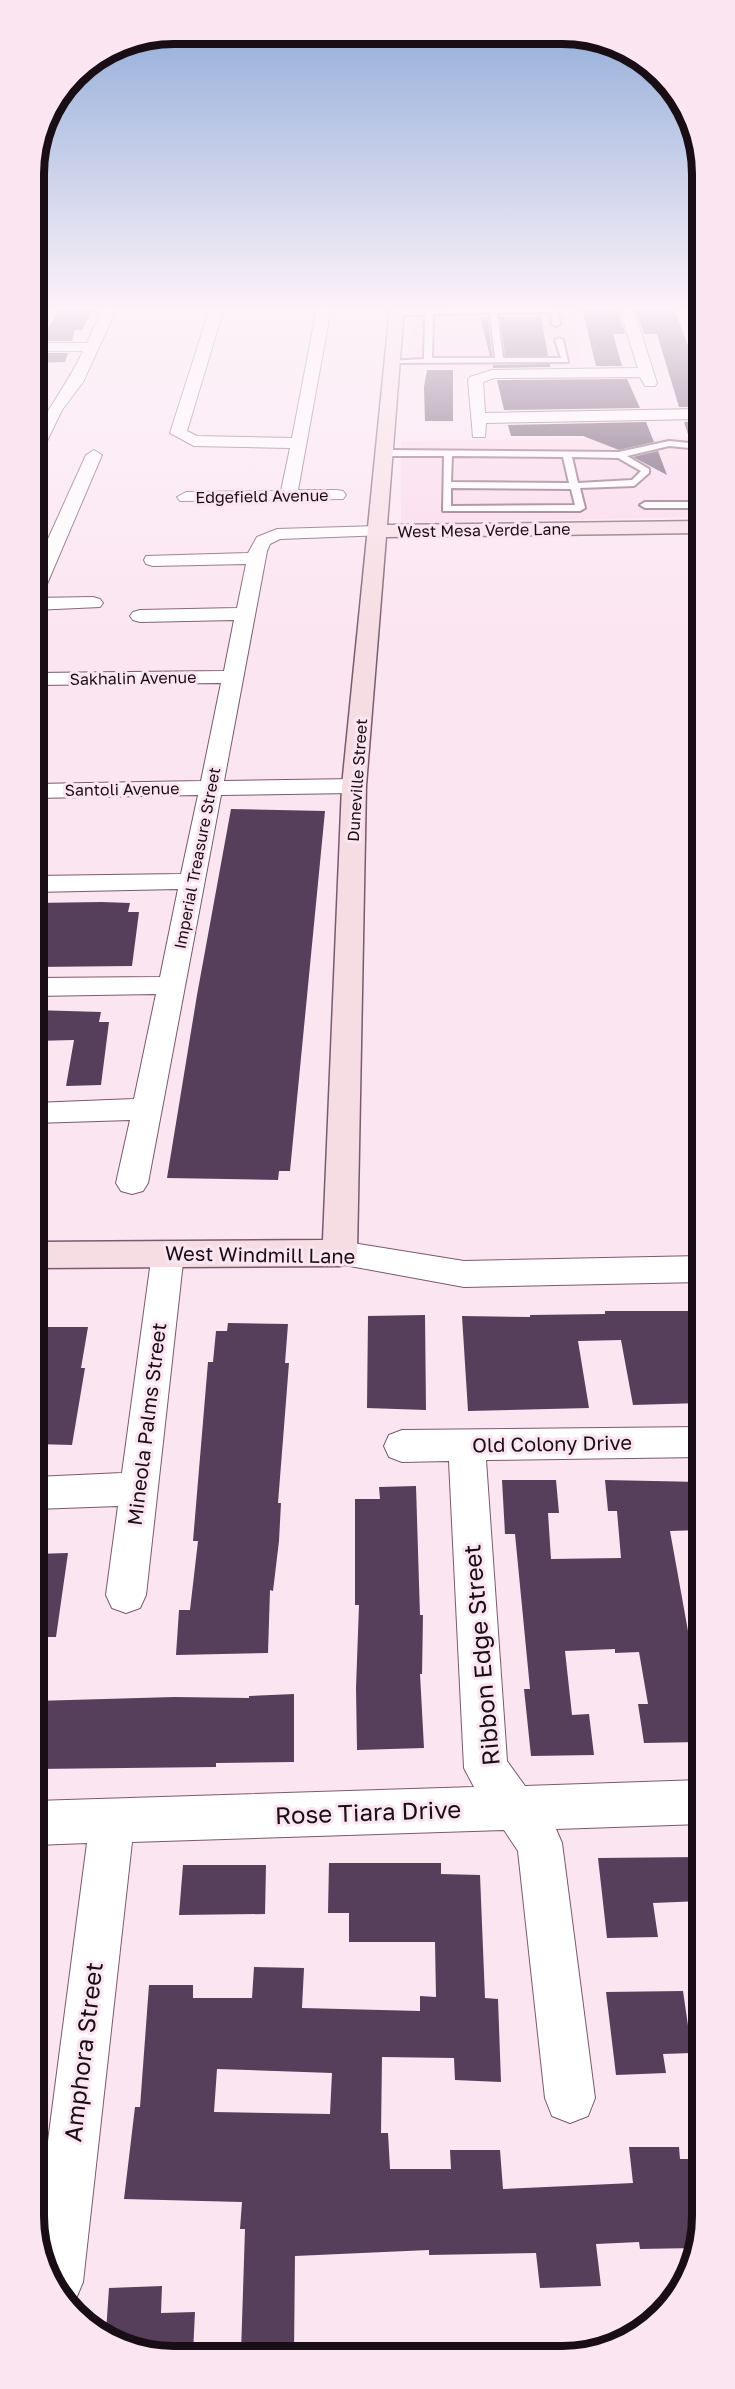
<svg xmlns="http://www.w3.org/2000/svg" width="735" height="2389" viewBox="0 0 735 2389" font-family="'Golos Text',sans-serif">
<rect width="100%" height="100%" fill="#fbe5f1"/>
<path fill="#fbd7eb" d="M411 308H569L583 366 409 368Z
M700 437V517L401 523V441Z"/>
<path fill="#563f5a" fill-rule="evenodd" d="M65 308H93L82 330H75L72 341H41L58 311Z
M582 308H617L625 334H613L622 366H596Z
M635 308H674L700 378V407H679L657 334H644Z
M480 317H488L492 356H490Z
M500 317H541L548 356H505Z
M68 353 65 362 34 363V353Z
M550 364V367L493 368V365Z
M427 370H453V421H425L424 387Z
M627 379 640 408 504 410 497 380Z
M700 421V442L690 441 684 422Z
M646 422 654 442 619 450 583 436H511L508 425Z
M658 451 667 475 633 457Z
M231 809 325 811 290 1171H279L278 1180 167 1178 197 995Z
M102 902 130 903 128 912H139L132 966 34 967V903Z
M34 1010 101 1012 99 1022H109L101 1085 66 1086 74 1040 34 1041Z
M605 1311H701V1403L633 1405 621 1340 578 1341 589 1408 468 1411 462 1316 530 1317V1315L605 1314Z
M425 1315 426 1410 367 1408 368 1316Z
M228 1323 288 1324 285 1363H289L278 1503H281L279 1541 273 1591 270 1590 268 1653 176 1655 179 1610H190L198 1541H193L208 1362H213L216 1331H227Z
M35 1327H88L81 1368H85L72 1445 35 1444Z
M502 1480H556L559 1513H548L551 1559 621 1558 617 1511H608L605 1480 701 1482V1530L670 1531 697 1681H701V1742L644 1743 638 1704H648L639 1652 615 1653V1649L565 1651 572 1715 589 1714 594 1755 531 1756 524 1689H530L515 1534H505Z
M416 1486 420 1615H423L422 1674H420L424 1748 357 1750 356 1688 359 1605H355V1499H380L379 1487Z
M68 1553 56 1637H35V1554Z
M294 1694V1762L216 1763V1767L35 1769V1701L174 1697 249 1698V1696Z
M701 1857V1901L653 1903 658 1937 607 1938 598 1858Z
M329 1863H441V1874L480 1875 485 1998 498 1999 501 2082 455 2080 454 2058 382 2057 381 2133H388L390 2169H451L450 2150H500L503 2189 633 2183 629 2147H679L680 2159H702V2225L696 2248 640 2249 639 2242 596 2244 601 2286 540 2288 536 2253 429 2255V2250L295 2256 294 2353H241L245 2229H240L242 2202 124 2199 135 2107H140L149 1985H193V1998H252L254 1967 304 1968 302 2008 420 2011V1996L436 1997 435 1942H349V1913H328ZM217 2069 332 2073 330 2114 214 2112Z
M183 1865H266L265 1914 179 1915Z
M683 1991 692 2053 663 2054 666 2073 616 2075 606 1992Z
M162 2286 161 2313 195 2312 193 2353H145L106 2332 109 2288Z"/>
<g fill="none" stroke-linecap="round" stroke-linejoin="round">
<g stroke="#7a5a6d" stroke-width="4">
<path id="lane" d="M557 308 560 324 556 326 552 324 551 312 497 313 503 358H561L555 340 559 338 563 340 568 362 394 363 390 361 424 359 425 315H397L394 311ZM490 313 495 358H432L433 314Z
M669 441 700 444V449L669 446 627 456 649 469V473L634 486 580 488 585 508 580 511H443L444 456H386L382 453 386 450 619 452ZM452 456 563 457 569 483 451 482ZM572 457 618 458 641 471 632 480 578 483ZM451 488 571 489 575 505 451 506Z
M700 502V508H645L640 505 645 502Z"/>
</g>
<g stroke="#7a5a6d" stroke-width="2">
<path id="street" d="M103 308H117L83 382 62 410 47 441H35L34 437C48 407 69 382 83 351H33V343H87Z
M210 308H224L187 431 197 436 292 438 317 308H331L298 490H337L343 491 346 495 343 499 180 501 177 497 186 492 281 491 290 448 194 446 170 433Z
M619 308H633L657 383 655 386H645L640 377 494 378 483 382 485 413 700 409V419L486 423 485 437H473L468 380 470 377 492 370 638 368Z
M94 450 102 455 44 591 41 595 34 597V570L86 455Z
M379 526 385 527 388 531 385 535 280 539 270 544 267 551 224 781 354 779 362 781 366 786 362 791 354 793 221 795 148 1183 143 1191 132 1194 121 1191 116 1183 130 1120 34 1123V1103L134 1099 156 994 34 996V978L160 977 178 889 34 892V876L181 874 198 795 34 798V784L201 781 221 683 34 685V673L224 671 234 620 140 622 133 620 130 616 133 612 140 610 237 608 246 564 153 566 146 564 144 560 146 556 248 553 257 537 277 529Z
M93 597 100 599 103 603 100 607 34 610V598Z
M168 1241 180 1244 184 1253 146 1595 140 1608 126 1613 112 1608 106 1595 118 1506 35 1509V1477L122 1473 152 1253 156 1244Z
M340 1241 464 1261 701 1256V1282L464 1287 328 1262 324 1253 328 1244Z
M701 1427V1457L486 1460 507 1761 525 1786 701 1780V1824L556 1829 562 1843 595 2098 588 2116 570 2123 552 2116 545 2098 518 1851 504 1830 132 1842 83 2282 75 2301 68 2304 36 2243V2233L87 1843 35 1845V1801L474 1787 464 1768 449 1461 402 1462 389 1457 384 1446 389 1435 402 1430Z"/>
</g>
<g stroke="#7a5a6d" stroke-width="3">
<path id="secondary" d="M390 308H404L387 525 700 521V533L386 537 366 786 357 1253 352 1262 340 1266 35 1268V1242L323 1240 342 786Z"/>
</g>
<use href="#lane" fill="#fff" fill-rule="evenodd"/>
<use href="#street" fill="#fff" fill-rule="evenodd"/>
<use href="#secondary" fill="#f6dde3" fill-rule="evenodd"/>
</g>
<linearGradient id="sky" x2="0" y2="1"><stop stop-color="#8da9d7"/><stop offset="0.48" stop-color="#fdf3f9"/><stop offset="1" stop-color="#fdf3f9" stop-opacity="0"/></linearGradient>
<rect width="735" height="643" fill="url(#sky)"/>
<g text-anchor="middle" stroke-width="6" stroke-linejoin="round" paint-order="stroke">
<g font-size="16" fill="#1a0e16" stroke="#fbe5f1">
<text transform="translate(262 496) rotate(-1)" y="6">Edgefield Avenue</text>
<text transform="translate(484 530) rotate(-1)" y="6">West Mesa Verde Lane</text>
<text transform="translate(133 678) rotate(-1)" y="6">Sakhalin Avenue</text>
<text transform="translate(357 780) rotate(-86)" y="6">Duneville Street</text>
<text transform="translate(122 789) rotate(-1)" y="6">Santoli Avenue</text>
<text transform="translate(197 858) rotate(-79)" y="6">Imperial Treasure Street</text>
</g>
<g font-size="20" fill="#1a0e16" stroke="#fbe5f1">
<text transform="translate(260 1255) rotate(1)" y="7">West Windmill Lane</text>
<text transform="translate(147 1424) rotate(-83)" y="7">Mineola Palms Street</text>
<text transform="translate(552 1444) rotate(-1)" y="7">Old Colony Drive</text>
</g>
<g font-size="24" fill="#1a0e16" stroke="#fbe5f1">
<text transform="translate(482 1655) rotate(-95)" y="8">Ribbon Edge Street</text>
<text transform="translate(368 1813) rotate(-2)" y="8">Rose Tiara Drive</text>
<text transform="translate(84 2052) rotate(-83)" y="8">Amphora Street</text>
</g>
</g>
<path d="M0 0H735V2389H0ZM174 44H562A130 130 0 0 1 692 174V2216A130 130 0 0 1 562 2346H174A130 130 0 0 1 44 2216V174A130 130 0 0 1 174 44Z" fill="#fbe5f1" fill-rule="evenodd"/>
<path fill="none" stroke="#1a0e16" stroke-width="8" d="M174 44H562A130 130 0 0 1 692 174V2216A130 130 0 0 1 562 2346H174A130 130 0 0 1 44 2216V174A130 130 0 0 1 174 44Z"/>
</svg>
